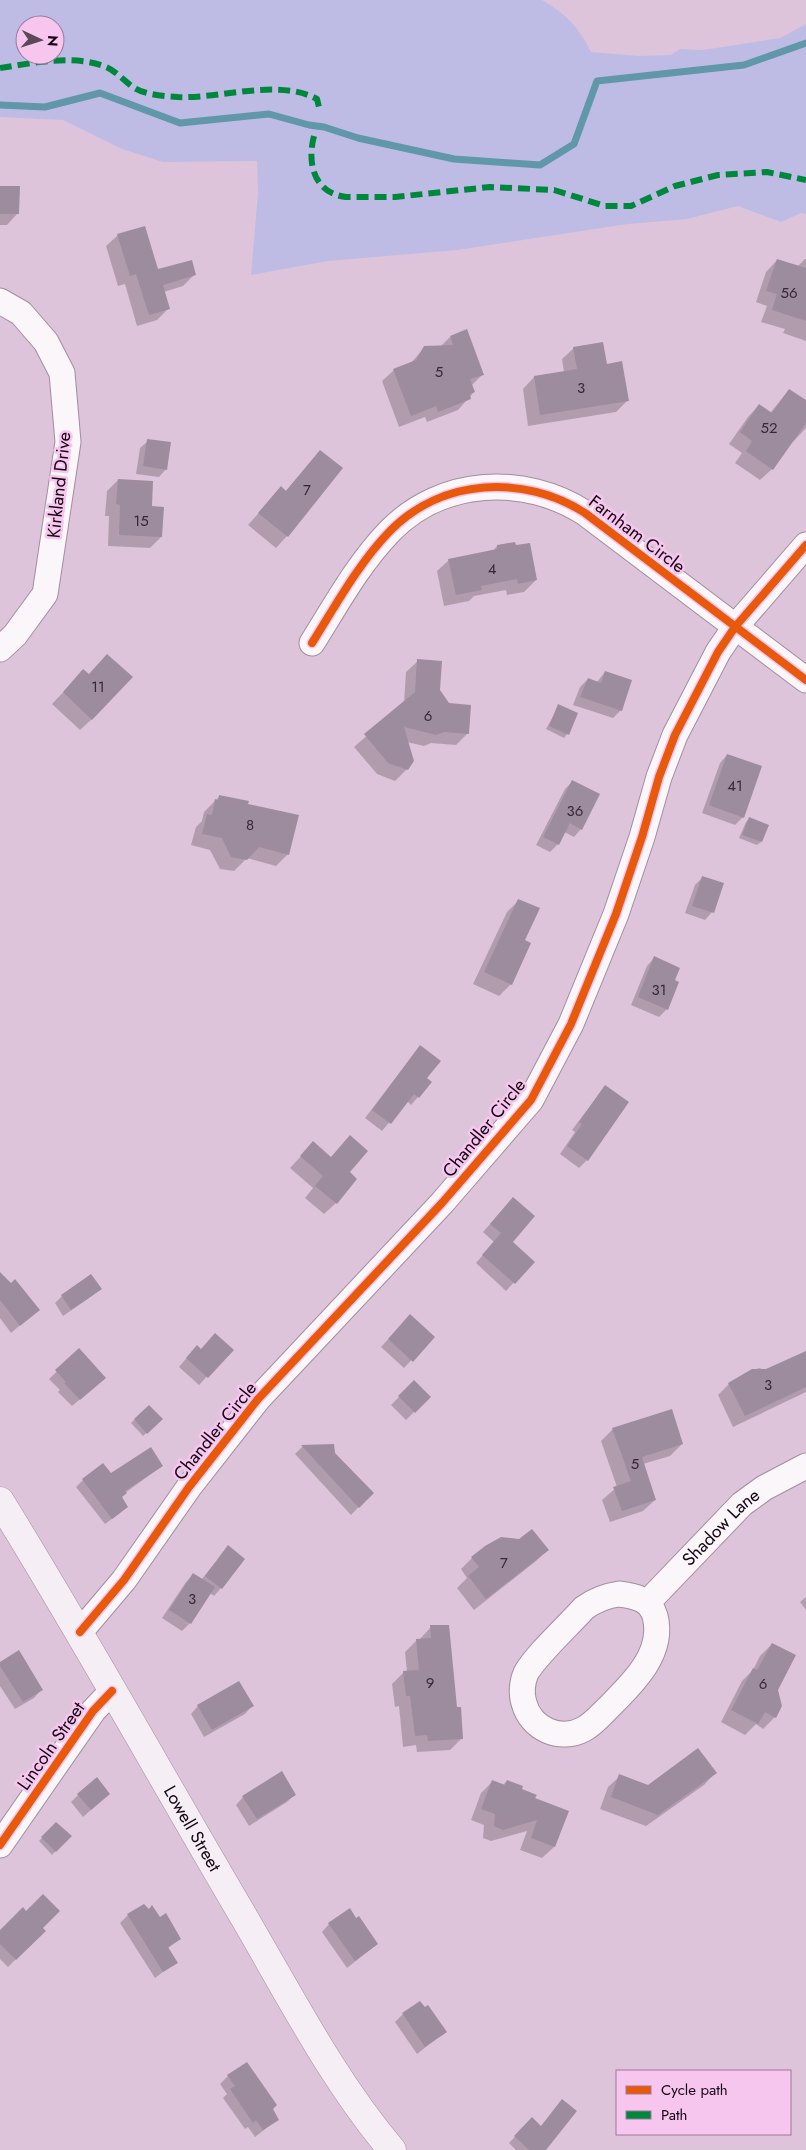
<svg xmlns="http://www.w3.org/2000/svg" width="806" height="2150" viewBox="0 0 806 2150" font-family="Jost,sans-serif">
<rect width="100%" height="100%" fill="#dec4da"/>
<path fill="#bebce5" fill-rule="evenodd" d="M0 0H542C567 15 578 26 591 52L639 56 671 55 680 49 703 50 780 38 806 24V214L801 213 781 222 738 206 687 219 628 224 457 250 328 261 251 275 258 193 257 161 163 162 122 149 63 120 0 117ZM25 25H55V55H25Z"/>
<path fill="#0003" d="M0 188 18 213 7 225H0Z
M118 235 157 271 195 274 183 286 164 292 168 309 157 320 137 326 125 284 118 286 106 246Z
M805 259H806V341L783 333 785 329 761 322 767 306 756 302 766 272 777 260 797 267Z
M450 337 483 374 471 386 474 392 458 410 427 422 425 417 399 427 382 381 394 370 410 364 424 348 440 347Z
M574 348 606 365 627 401 616 412 528 426 523 389 534 377 564 372 562 359Z
M789 390 806 402V428L793 442 792 441 772 469 760 480 735 463 742 453 729 444 748 417 759 405 770 413Z
M148 441 166 469 159 477 136 474 140 448Z
M320 451 287 536 276 548 248 525 281 488 285 492Z
M118 480 150 507 161 537 150 548 108 546 109 516H105L107 491Z
M497 546 536 580 524 592 507 595 506 590 474 596 469 601 444 606 437 571 449 560 492 552Z
M418 661 468 733 456 745 431 743 424 746 407 742V769L395 781 377 774 354 747 404 703 406 672Z
M605 672 621 710 613 718 573 705 580 687 588 679 597 682Z
M88 675 92 719 80 730 52 704 72 683Z
M559 706 567 734 564 738 546 729Z
M727 755 743 817 735 825 702 813 720 763Z
M573 781 581 829 574 837 564 832 558 844 550 852 536 845 565 789Z
M220 796 246 805 288 854 276 866 247 858 234 871 220 869 210 850 191 845 196 827 202 821 204 812Z
M749 819 761 842 757 845 739 838 746 822Z
M703 877 712 912 705 920 685 913 695 885Z
M519 900 523 941 511 984 499 996 473 984 507 912Z
M654 958 667 1009 659 1017 631 1005 647 966Z
M413 1055 426 1079 418 1097 411 1105 407 1101 382 1131 365 1118Z
M605 1086 587 1160 579 1168 560 1154 575 1132 572 1130Z
M313 1143 348 1172 336 1203 324 1214 305 1198 313 1188 290 1168Z
M506 1206 511 1242 533 1262 506 1291 476 1263 494 1242 483 1232Z
M0 1284 38 1310 11 1333 0 1318Z
M100 1289 92 1296 63 1316 55 1303 62 1296Z
M403 1323 433 1337 404 1368 381 1347Z
M79 1350 105 1378 72 1406 58 1392 60 1390 49 1379Z
M232 1350 199 1385 179 1367 189 1355Z
M806 1355V1392L733 1427 718 1395 729 1384 748 1372 759 1368 766 1370Z
M414 1382 429 1397 406 1420 391 1405Z
M149 1406 161 1419 143 1436 131 1423Z
M613 1429 682 1444 670 1456 643 1464 655 1500 643 1511 610 1522 602 1500 617 1487 601 1441Z
M333 1445V1453L372 1493 351 1515 295 1454 302 1447Z
M162 1466 125 1493 121 1497 120 1513 105 1524 76 1487 83 1480Z
M228 1547 221 1588 214 1596 210 1593 190 1623 182 1631 162 1618 186 1582 193 1575 201 1580Z
M547 1550 536 1561 474 1610 457 1588 467 1578 461 1569 472 1558Z
M806 1597V1610L800 1602Z
M431 1627 456 1708 462 1738 450 1750 417 1752 416 1745 403 1747 399 1706 395 1707 392 1684 404 1672H407L405 1652 417 1640H419Z
M772 1644 777 1689 775 1717 763 1729 756 1724 745 1735 721 1722 742 1681 753 1670 760 1656Z
M0 1664 41 1690 34 1698 15 1709 0 1686Z
M198 1706H252L245 1714 204 1737 191 1714Z
M715 1773 704 1785 646 1826 600 1809 608 1787 620 1776 648 1787Z
M507 1781 534 1799 567 1812 554 1847 542 1858 520 1850 527 1831 491 1841 483 1838 484 1825 471 1820 481 1793 492 1782 503 1785Z
M295 1794 287 1802 249 1826 236 1805 243 1797Z
M78 1795 101 1801 83 1817 71 1802Z
M56 1823 70 1836 52 1855 39 1841Z
M128 1915 159 1919 180 1939 167 1949 176 1962 155 1978 120 1923Z
M329 1924 377 1944 347 1968 322 1932Z
M41 1928 44 1931 8 1967 0 1959V1932Z
M403 2014 445 2032 417 2054 395 2022Z
M228 2076 271 2109 278 2119 255 2137 248 2127 245 2129 223 2098 227 2094 220 2084Z
M532 2119 540 2127 544 2150H516L509 2143Z"/>
<g fill="none" stroke-linecap="round" stroke-linejoin="round">
<path stroke="#6097a9" stroke-width="7" d="M0 105 45 107 100 93 180 123 269 114 309 125 324 127 358 138 454 159 540 165 574 144 597 81 744 65 806 43"/>
</g>
<path fill="#9d8c9e" d="M0 186H20L19 214H0Z
M145 226 158 269 192 260 196 275 163 285 170 309 149 315 136 274 130 276 117 234Z
M777 259 806 268V321L772 310 777 294 766 291Z
M467 329 484 375 470 379 475 392 470 394 471 399 438 412 436 406 411 416 393 369 416 360 424 346 453 345 450 336Z
M603 342 607 364 622 361 629 401 540 415 534 376 577 369 573 347Z
M789 389 806 400V423L773 470 746 451 752 441 740 432 759 404 772 413Z
M147 439 171 442 167 470 143 466Z
M320 450 343 468 288 537 258 513 281 486 286 491Z
M118 479 153 481 152 506 164 507 162 537 119 535 120 505 116 504Z
M515 542 516 545 530 543 537 580 518 584 517 579 481 586 482 590 456 595 448 559 497 549V545Z
M107 654 133 677 92 720 63 692 83 669 89 674Z
M417 659 442 661 440 690 449 703 471 705 469 734 444 732 436 735 404 727 414 761 408 770 388 763 364 734 415 692Z
M605 671 632 680 622 711 580 697 588 678 601 683Z
M558 704 578 713 569 735 549 726Z
M727 754 762 766 744 818 709 805Z
M572 780 600 794 582 830 570 823 559 845 543 837Z
M219 795 249 801 248 804 299 815 289 855 259 847 247 860 231 857 222 838 202 834 207 814 212 815 215 799 218 800Z
M749 817 769 825 762 842 742 835Z
M702 876 724 883 714 913 692 906Z
M518 899 540 908 525 940 531 943 512 985 484 972Z
M654 956 680 968 675 980 679 982 668 1010 638 997Z
M420 1045 441 1061 427 1078 432 1082 419 1098 414 1094 391 1124 372 1110Z
M605 1085 629 1102 588 1161 567 1146 582 1124 579 1122Z
M350 1135 368 1151 350 1172 357 1179 337 1204 315 1186 323 1176 300 1156 313 1141 331 1157Z
M513 1197 535 1216 513 1242 535 1262 515 1284 482 1255 501 1233 490 1224Z
M0 1272 11 1283 15 1279 40 1310 20 1326 0 1300Z
M91 1274 102 1289 71 1310 61 1295Z
M410 1314 435 1337 413 1362 388 1339Z
M215 1333 234 1350 208 1378 186 1358 197 1345 201 1349Z
M79 1348 106 1378 80 1400 64 1383 66 1382 55 1370Z
M806 1351V1387L745 1416 728 1383 752 1369H766Z
M414 1380 431 1397 415 1413 398 1396Z
M149 1405 163 1419 147 1434 134 1419Z
M672 1409 683 1444 642 1457 656 1500 622 1511 613 1487 631 1481 612 1428Z
M334 1444 335 1453 374 1493 359 1508 301 1445Z
M151 1447 163 1466 125 1491 127 1493 122 1497 128 1507 112 1519 82 1479 103 1463 111 1473Z
M532 1529 549 1550 486 1599 468 1576 479 1567 471 1557 485 1546 501 1537 519 1539Z
M228 1545 245 1559 222 1589 205 1576Z
M193 1573 215 1587 191 1624 169 1610Z
M430 1625H449L457 1707H461L463 1739 428 1741 427 1735 415 1736 410 1696H406L403 1671 419 1670 416 1639 431 1638Z
M772 1643 796 1655 778 1690 782 1706 776 1718 765 1712 758 1724 731 1710 753 1668 757 1670Z
M19 1650 43 1690 23 1702 0 1666V1662Z
M239 1681 254 1706 212 1730 197 1705Z
M698 1748 717 1773 658 1815 611 1797 619 1774 648 1785Z
M282 1771 296 1795 257 1819 242 1796Z
M97 1777 110 1794 91 1810 77 1794Z
M492 1780 505 1785 507 1780 523 1786 522 1789 537 1795 535 1798 569 1811 555 1847 531 1838 537 1820 503 1830 494 1826 495 1814 481 1809Z
M56 1822 72 1836 56 1852 41 1837Z
M43 1894 60 1911 43 1928 46 1931 16 1960 0 1944V1930L23 1907 26 1911Z
M144 1904 149 1909 152 1905 160 1917 166 1913 181 1939 168 1947 178 1963 163 1972 127 1914Z
M350 1908 356 1918 359 1916 378 1944 355 1961 328 1923Z
M420 2001 425 2007 428 2005 447 2032 425 2047 402 2013Z
M247 2062 277 2105 273 2109 279 2120 263 2130 256 2120 253 2123 230 2089 235 2086 227 2075Z
M562 2099 577 2111 546 2150H529L514 2136 532 2117 541 2126Z"/>
<g fill="none" stroke-linecap="round" stroke-linejoin="round">
<g stroke="#a28e9f" stroke-width="27">
<g id="minor">
<path d="M0 301 21 313 46 342 62 373 68 442 45 594 15 635 0 649"/>
<path d="M312 643C336 605 358 564 390 531 442 478 524 474 585 513L806 680"/>
<path d="M619 1594C635 1596 650 1599 655 1616 665 1654 631 1685 607 1709 600 1716 593 1724 584 1729 560 1742 531 1729 524 1703 521 1694 522 1682 526 1673 536 1655 569 1625 584 1608 595 1600 605 1596 619 1594Z"/>
<path id="s1" d="M647 1603 742 1504 764 1488 806 1466"/>
<path d="M80 1632 124 1580 189 1487 258 1399 442 1203 531 1100 571 1024 616 914 642 837 659 777 675 735 718 652 735 627 806 545"/>
<path d="M0 1845 93 1711 112 1691"/>
</g>
</g>
<g stroke="#a28e9f" stroke-width="29">
<g id="secondary">
<path id="s2" d="M0 1501C85 1638 163 1780 245 1919 291 1998 333 2080 392 2150"/>
</g>
</g>
<use href="#minor" stroke="#faf6f9" stroke-width="25"/>
<use href="#secondary" stroke="#f5eef4" stroke-width="28"/>
<path stroke="#00873e" stroke-width="6" stroke-dasharray="12 6" stroke-linecap="butt" d="M0 68C33 63 74 54 106 67 116 71 124 81 133 87 145 95 164 96 178 97 221 99 278 78 317 99L320 111
M314 136C307 162 313 193 346 197H395L490 187 554 190 605 206H631L675 186 718 175 767 172 806 180"/>
<g stroke="#f6c6ee" stroke-width="11">
<path id="cycleway" d="M312 643C336 605 358 564 390 531 442 478 524 474 585 513L806 680
M80 1632 124 1580 189 1487 258 1399 442 1203 531 1100 571 1024 616 914 642 837 659 777 675 735 718 652 735 627 806 545
M0 1845 93 1711 112 1691"/>
</g>
<use href="#cycleway" stroke="#e8590c" stroke-width="8"/>
</g>
<g text-anchor="middle" stroke-width="5" stroke-linejoin="round" paint-order="stroke">
<g font-size="15" fill="#382836">
<text x="789" y="298">56</text>
<text x="439" y="377">5</text>
<text x="581" y="393">3</text>
<text x="769" y="433">52</text>
<text x="307" y="495">7</text>
<text x="141" y="526">15</text>
<text x="492" y="574">4</text>
<text x="98" y="692">11</text>
<text x="428" y="721">6</text>
<text x="735" y="791">41</text>
<text x="575" y="816">36</text>
<text x="250" y="830">8</text>
<text x="659" y="995">31</text>
<text x="768" y="1390">3</text>
<text x="635" y="1469">5</text>
<text x="504" y="1568">7</text>
<text x="192" y="1604">3</text>
<text x="430" y="1688">9</text>
<text x="763" y="1689">6</text>
</g>
<g font-size="18" fill="#160614" stroke="#f6c6ee">
<text transform="translate(59 485) rotate(-84)" y="6">Kirkland Drive</text>
<text transform="translate(637 534) rotate(37)" y="6">Farnham Circle</text>
<text transform="translate(484 1128) rotate(-51)" y="6">Chandler Circle</text>
<text transform="translate(215 1431) rotate(-51)" y="6">Chandler Circle</text>
<text dy="6" stroke="none"><textPath href="#s1" startOffset="106">Shadow Lane</textPath></text>
<text transform="translate(51 1746) rotate(-55)" y="6">Lincoln Street</text>
<text dy="6" stroke="none"><textPath href="#s2" startOffset="380">Lowell Street</textPath></text>
</g>
</g>
<rect x="616" y="2070" width="175" height="65" fill="#f6c6ee" stroke="#9c7997"/>
<rect x="626" y="2086" width="25" height="8" fill="#e8590c" stroke="#9c7997"/>
<text x="661" y="2095" font-size="15" fill="#160614">Cycle path</text>
<rect x="626" y="2111" width="25" height="8" fill="#00873e" stroke="#9c7997"/>
<text x="661" y="2120" font-size="15" fill="#160614">Path</text>
<g transform="translate(40 40) rotate(94)"><circle r="24" fill="#f6c6ee" stroke="#9c7997"/>
<path d="M0-4L9 19L0 12L-9 19Z" fill="#5c4859"/>
<text y="-8" font-size="14" font-weight="bold" text-anchor="middle" fill="#160614">N</text>
</g>
</svg>
